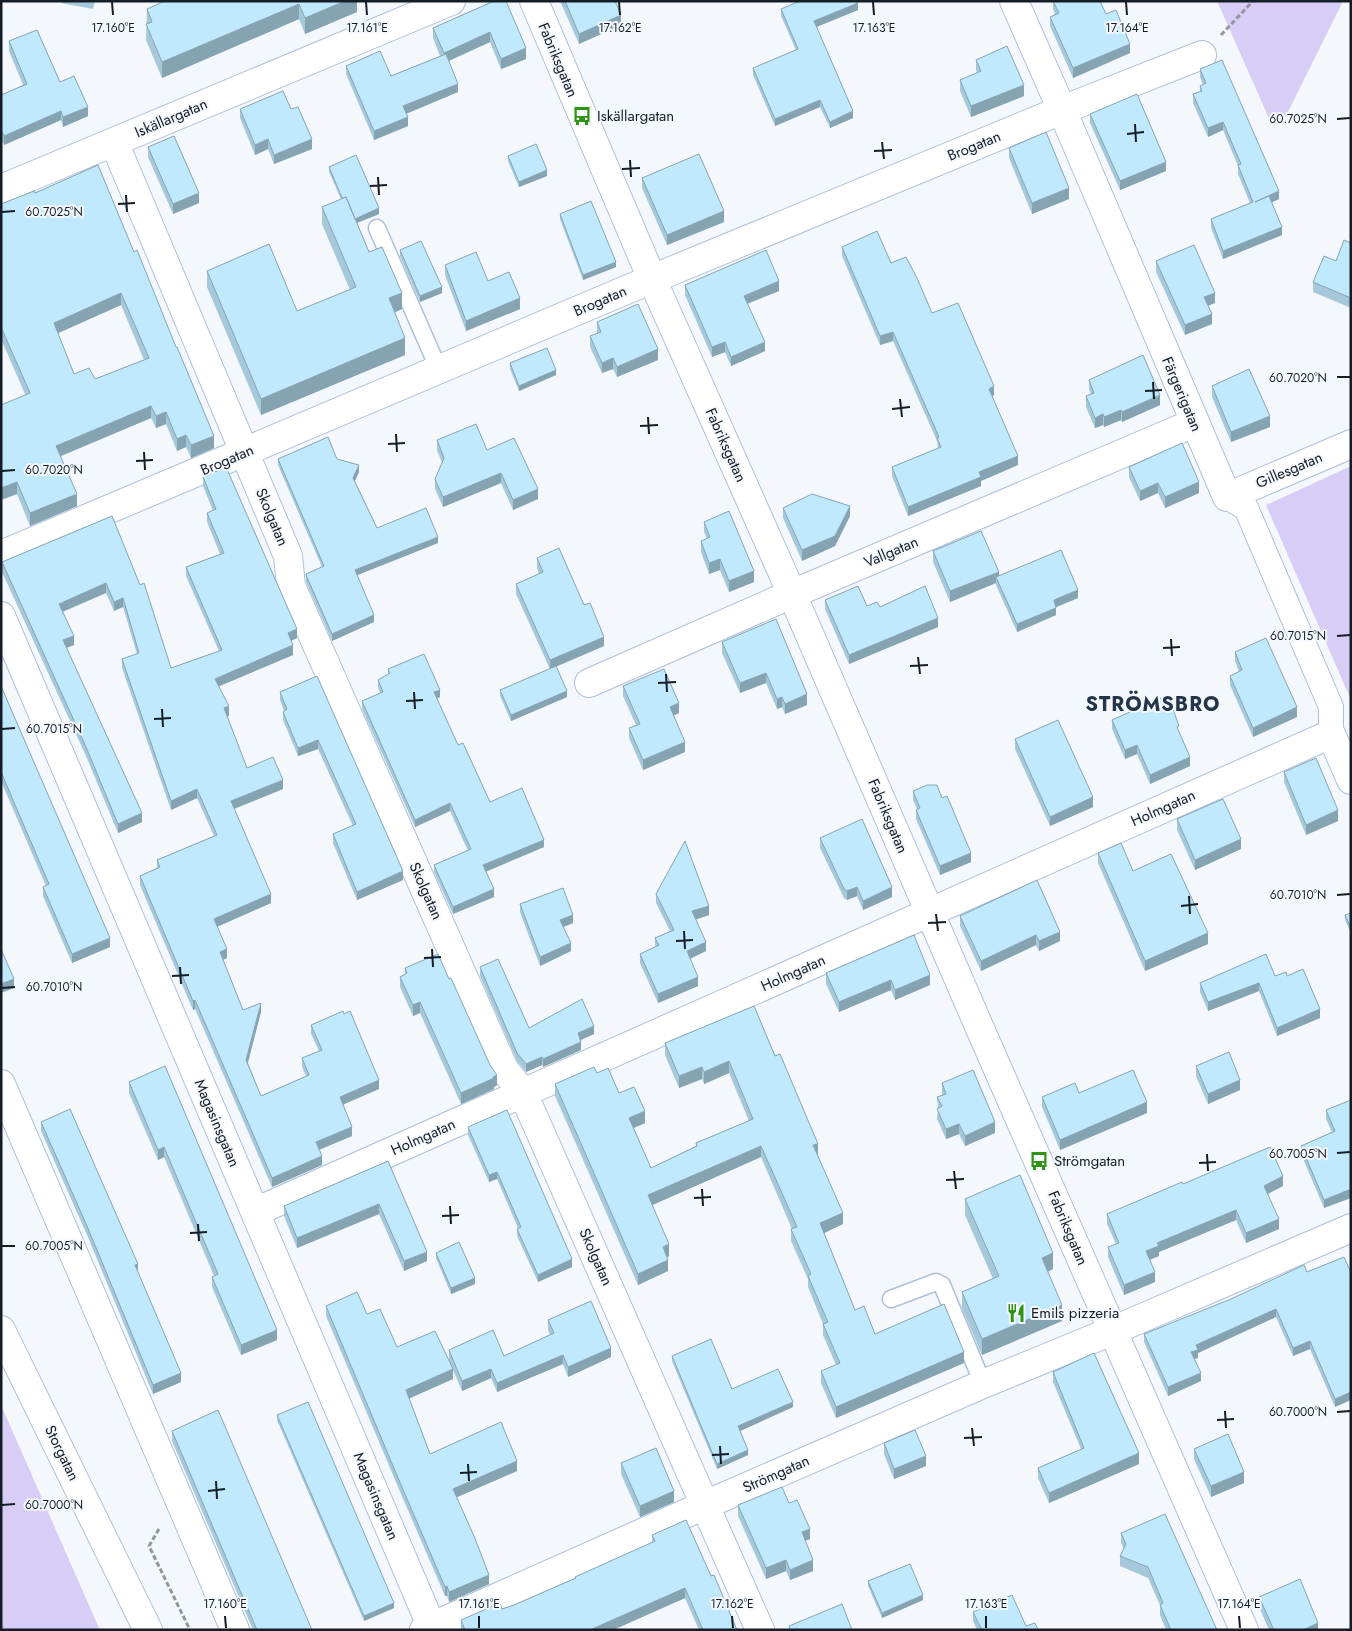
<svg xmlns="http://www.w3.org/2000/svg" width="1352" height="1631" viewBox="0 0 1352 1631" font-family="Jost,sans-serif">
<rect width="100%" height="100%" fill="#f4f8fd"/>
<path fill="#d8cdf6" d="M1217 1H1343L1284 120 1271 123Z
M1351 466V700L1266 505Z
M1 1405 99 1628V1630H1Z"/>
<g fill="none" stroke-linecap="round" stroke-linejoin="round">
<g stroke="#acc0d9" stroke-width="19">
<path id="service" d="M377 228 439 370
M891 1299 936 1282 942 1285 983 1384"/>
</g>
<g stroke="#acc0d9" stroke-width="26">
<path id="pedestrian" d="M1227 497 1246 508 1331 707V734"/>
</g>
<g stroke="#acc0d9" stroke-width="30">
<path id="minor" d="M534 1 652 279 792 594 978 1024 1244 1630
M1014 1 1062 110 1227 497 1351 444
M114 142 288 556 291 586 504 1069 523 1093 760 1630
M1 189 451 1
M1 555 652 279 1062 110 1202 55
M1 616 433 1630
M589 683 792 594 1194 423
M1 1084 235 1630
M255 1212 1331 734 1351 780
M424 1630 705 1505 983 1384 1112 1331 1351 1228"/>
</g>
<g stroke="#acc0d9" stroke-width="30">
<path id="tertiary" d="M1 1330 148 1630"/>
</g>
<path stroke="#92979e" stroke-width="3" stroke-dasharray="5 2.5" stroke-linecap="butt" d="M1221 35 1253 1
M159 1529 149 1546 190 1630"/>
<use href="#service" stroke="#fff" stroke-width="16"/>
<use href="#pedestrian" stroke="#fff" stroke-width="24"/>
<use href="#minor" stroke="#fff" stroke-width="28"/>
<use href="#tertiary" stroke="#fff" stroke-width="28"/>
</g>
<path fill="#a5c8da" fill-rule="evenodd" d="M61 1H95L93 9 61 3Z
M357 1V12L305 34 299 19 162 78 146 40 147 9Z
M494 1 526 59 501 69 490 42 449 61 458 92 406 114 408 126 374 140 346 74V66L391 76 440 56 433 38V28Z
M560 1H615L621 25 579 44Z
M1053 1H1100L1106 14 1130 53 1073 78 1050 26V17L1055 14 1053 9Z
M781 9 858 10 816 27 853 118 830 128 820 107 775 126 753 75V68L796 50 781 16Z
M9 41 88 116 63 127 61 120 4 145 1 139V95L23 85 9 51Z
M976 60 1024 96 971 117 960 91V80L977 73 976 70Z
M1200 69 1279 199 1271 202 1282 235 1223 259 1211 228V219L1250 203 1238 174V166L1223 130 1208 137 1193 103V94L1200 92V86L1203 85 1200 77Z
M240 109H291L312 149 274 164 268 149 255 155 240 118Z
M1090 114 1166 171 1120 190 1090 123Z
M148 147 199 203 173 214 148 157Z
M1009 148 1069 199 1032 214 1009 158Z
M508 156 547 176 519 187 508 161Z
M98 165 214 448 191 458 186 447 177 451 166 424 156 428 151 418 61 456 77 506 30 526 17 494 1 500 25 394 1 339V204L35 193ZM121 305 144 360 95 379 74 374 58 333Z
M329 167 379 214 357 223 369 252 402 309 395 312 405 355 261 415 207 287V271L297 311 350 290 322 224V207L341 199 329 172Z
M642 178 724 222 667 245 642 188Z
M560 214 616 267 583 280 560 219Z
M1351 243V308L1313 292V282L1336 261Z
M842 247 891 263 932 313 994 395 992 396 1018 465 981 481V486L908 516 892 476V467L938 449 937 441 893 341 880 345 842 256Z
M400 250 442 293 420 302 400 256Z
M1156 261 1215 303 1208 306 1212 324 1185 335 1156 272Z
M445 265 520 309 466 331 445 275Z
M685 285 779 291 747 304 765 351 731 366 725 352 712 357 685 295Z
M597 322 658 360 617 377 613 369 602 373 590 347V336L597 333Z
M510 363 556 375 519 391 510 369Z
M1089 380 1160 405 1122 422 1121 420 1104 427 1103 425 1095 428 1086 407V396L1091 394 1089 390Z
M1212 386 1270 427 1231 442 1212 397Z
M437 440 487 450 538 499 513 510 501 483 443 507 435 489V479L442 463 437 450Z
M278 459H337L359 472 355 481 377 528 438 543 357 575 374 622 332 641 306 582V574L322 567 278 465Z
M1129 467 1199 493 1165 508 1158 493 1140 501 1129 477Z
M203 477 297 638 291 641 293 655 219 686 229 716H227L247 768 283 789 234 809 271 903 217 927 227 958 223 960 243 1010 261 1012 248 1063 261 1096 306 1076 302 1067V1058L319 1051 311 1034V1025L379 1089 343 1104 352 1136 319 1150 322 1165 272 1187 195 1009 193 1010 140 885V876L157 868V860L214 836 197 798 171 810 122 668V659L137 654 123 607 114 611 106 593 63 612 74 645 67 648 142 822 118 833 86 756 2 572V562L112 516 171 668 219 651 186 576V567L220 554 207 522V513L213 511 203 486Z
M783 508 850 516 835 546 802 561 783 518Z
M704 522 754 582 729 592 720 570 709 574 701 552V541L707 539 704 532Z
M933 551 999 576 1078 598 1056 607V615L1017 632 996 585V583L950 602 933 562Z
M537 558 584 605 604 646 556 667 567 697 511 721 500 696V690L550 669 516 594V584L539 574 537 568Z
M825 600 867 606 880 607 938 627 849 664 825 609Z
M776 619 807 705 785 714 782 707 777 709 766 683 740 693 722 653V642Z
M1235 652 1297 717 1253 737 1230 685V676L1239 672 1235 661Z
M388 669 440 697 437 698 458 745 490 802 544 847 486 871 494 897 453 914 434 872V865L468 851 450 811 415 827 362 709V701L380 693 378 687V680L388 674Z
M317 676 403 880 357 900 333 843V834L353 826 318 749 298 756 283 720V712L284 711 280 700V692Z
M1 686 110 947 72 963 43 896V887L46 886 1 781Z
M623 686 679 713 674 715 685 752 643 770 629 738V728L636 725 623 696Z
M1112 720 1190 766 1150 784 1137 754 1125 759 1112 729Z
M1015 739 1093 807 1050 826 1015 749Z
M1284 772 1338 821 1306 835 1284 782Z
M913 791 971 862 940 875 916 819V810L917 809 913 800Z
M1177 819 1241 849 1195 870 1177 830Z
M820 838 892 897 863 910 857 896 847 900 844 898 820 848Z
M1098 853 1133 871 1208 944 1145 971 1098 863Z
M656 894 709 915 696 919 706 951 690 959 698 986 658 1003 640 963V954L655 947V938L670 931 656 903Z
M520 904 573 923 564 927 571 951 540 966 520 912Z
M1351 913V933L1345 920V915Z
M960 916 1060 941 1039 951 1036 945 981 971 960 926Z
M914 935 930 985 895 1000 891 990 839 1012 826 984V973Z
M480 967 529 1028 594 1034 581 1040V1050L543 1067 542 1065 526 1072 517 1061 480 976Z
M405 968 497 1085 494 1087V1089L461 1104 420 1013 413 1016 400 987V977L405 974Z
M1275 976H1287L1320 1018 1277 1036 1259 991 1208 1011 1200 992V983Z
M754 1006 818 1155 843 1224 824 1233 855 1310 875 1334 964 1363 836 1418 821 1383V1371L836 1365 823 1335V1324L808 1287V1279L791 1241V1229H792L761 1157 652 1205 669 1256 667 1257 668 1271 638 1285 555 1096V1084L597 1073 619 1093 645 1123 634 1128 651 1168 696 1146V1143L749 1121 729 1073 704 1084 702 1079 679 1088 665 1055V1043Z
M1196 1066 1240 1090 1208 1104 1196 1076Z
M129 1082 277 1340 241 1355 212 1287V1277L214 1276 164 1157 158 1160 129 1093Z
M942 1083 995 1133 965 1146 959 1134 946 1139 937 1119 938 1109 937 1097 942 1095Z
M1079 1093 1147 1113 1060 1150 1042 1107V1097Z
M1351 1100 1324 1208 1301 1154V1146L1332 1132 1326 1119V1110Z
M41 1122 138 1273 181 1382 153 1394 87 1235 41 1131Z
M468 1127 572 1267 538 1282 517 1236V1229L518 1228 497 1179 489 1182 468 1135Z
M388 1161 427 1261 404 1271 379 1214 297 1248 284 1216V1206Z
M1183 1184 1283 1186 1267 1194 1279 1229 1246 1243 1236 1220 1159 1252V1256L1150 1260 1155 1282 1124 1295 1108 1257V1247L1116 1244 1107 1224V1214Z
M965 1199 1053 1269 1048 1272 1062 1321 982 1355 962 1308V1292L993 1279 965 1215Z
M436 1253 475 1284 451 1294 436 1258Z
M1344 1257 1335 1407 1310 1349 1293 1356 1276 1317 1198 1353V1358L1195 1359 1201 1381 1168 1396 1144 1342V1334L1307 1272Z
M326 1306 367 1314 397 1347 449 1360V1350L504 1356 550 1335 548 1330V1320L611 1357 568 1377 563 1364 497 1392 491 1378 462 1391 453 1370V1379L409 1398 430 1454 517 1471 456 1497 489 1584 449 1602 447 1596H445L401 1494 326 1316Z
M672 1356 732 1389 793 1407 740 1431 748 1455 717 1469 672 1361Z
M1053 1372 1139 1464 1049 1503 1038 1478V1468L1081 1449 1053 1382Z
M277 1415 394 1608 364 1621 277 1420Z
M172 1431 312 1630H253L172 1441Z
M884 1443 926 1466 894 1479 884 1454Z
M1194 1449 1244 1483 1211 1497 1194 1459Z
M621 1463 674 1502 640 1517 621 1474Z
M789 1503 810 1539 805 1541 813 1571 790 1580 786 1571 766 1579 738 1516V1505Z
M1121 1533 1217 1630H1166L1160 1615V1605L1148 1578 1120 1566V1556L1124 1549 1121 1543Z
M652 1535 711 1576 737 1630H699L685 1598 613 1630H461V1620L514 1605 575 1578 652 1543Z
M868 1581 923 1600 882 1618 868 1586Z
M1259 1597 1318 1630H1269L1259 1607Z
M973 1612 1026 1626 1038 1630H977L973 1621Z"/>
<path fill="#86a3b2" d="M345 1H357V12L305 34V18Z
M858 3V10L814 28V21Z
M299 4V19L162 78V62Z
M621 15V25L579 44V34Z
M490 32V42L444 63V53Z
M1130 44V53L1073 78V68Z
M526 48V59L501 69V59Z
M458 84V92L403 115V106Z
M1024 85V96L971 117V106Z
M820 100V107L775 126V119Z
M88 107V116L63 127V117Z
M61 111V120L4 145V136Z
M853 111V118L830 128V122Z
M408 117V126L374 140V131Z
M1223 122V130L1208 137V128Z
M268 139V149L255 155V145Z
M312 139V149L274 164V155Z
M1166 162V171L1120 190V181Z
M547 170V176L519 187V182Z
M1069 188V199L1032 214V203Z
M1279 191V199L1255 210V202Z
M199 193V203L173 214V204Z
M379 208V214L352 225V220Z
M724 211V222L667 245V235Z
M1282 227V235L1223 259V251Z
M616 262V267L583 280V275Z
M779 281V291L744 305V296Z
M442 287V293L420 302V296Z
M121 293V305L54 335V323Z
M402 293V309L389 315V298Z
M1215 293V303L1204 307V297Z
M520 298V309L466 331V321Z
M1212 314V324L1185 335V325Z
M893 332V341L880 345V336Z
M405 338V355L261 415V399Z
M725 342V352L712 357V347Z
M765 342V351L731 366V357Z
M658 349V360L617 377V367Z
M613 358V369L602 373V363Z
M556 370V375L519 391V386Z
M994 386V395L989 398V389Z
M1160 395V405L1122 422V412Z
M151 406V418L56 458V446Z
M1121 410V420L1104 427V417Z
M166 412V424L156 428V416Z
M1103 414V425L1095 428V418Z
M1270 416V427L1231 442V432Z
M186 435V447L177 451V439Z
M214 436V448L191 458V445Z
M1018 456V465L981 481V486L908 516V507L979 472Z
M359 465V472L353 485V478Z
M501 473V483L443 507V497Z
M17 482V494L1 500V488Z
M1199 482V493L1165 508V497Z
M1158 483V493L1140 501V491Z
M538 489V499L513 510V500Z
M77 494V506L30 526V513Z
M850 506V516L835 546 802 561V550Z
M438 537V543L355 576V570Z
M720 559V570L709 574V563Z
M754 571V582L729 592V581Z
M999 572V582L996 577V583L950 602V591Z
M106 583V593L59 613V604Z
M1078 590V598L1054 608V600Z
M123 598V607L114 611V602Z
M1056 608V615L1017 632V624Z
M374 615V622L332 641V634Z
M938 618V627L849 664V655Z
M297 629V638L288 642V633Z
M74 636V645L63 649V640Z
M604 637V646L550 669V660Z
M293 645V655L215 688V679Z
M766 673V683L740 693V683Z
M440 690V697L434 700V692Z
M567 691V697L511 721V715Z
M807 694V705L785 714V704Z
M782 697V707L777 709V699Z
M679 703V713L670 717V707Z
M229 706V716L224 717V708Z
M1297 707V717L1253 737V728Z
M318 740V749L298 756V748Z
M685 742V752L643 770V760Z
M1137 745V754L1125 759V750Z
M1190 757V766L1150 784V775Z
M283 780V789L231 810V801Z
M197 789V798L171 810V801Z
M1093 797V807L1050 826V817Z
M450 803V811L415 827V820Z
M1338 810V821L1306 835V825Z
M142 813V822L118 833V824Z
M1241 839V849L1195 870V860Z
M544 840V847L483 873V865Z
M971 853V862L940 875V866Z
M403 871V880L357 900V892Z
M857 887V896L847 900V891Z
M892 887V897L863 910V901Z
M494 889V897L453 914V907Z
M271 894V903L214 928V919Z
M709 906V915L692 921V911Z
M573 915V923L560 928V920Z
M1060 932V941L1039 951V941Z
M1208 933V944L1145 971V961Z
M1036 935V945L981 971V961Z
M110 938V947L72 963V954Z
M706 942V951L687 960V951Z
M571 943V951L540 966V957Z
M227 949V958L220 961V952Z
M930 975V985L895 1000V990Z
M698 977V986L658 1003V994Z
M14 979V988L1 993V984Z
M891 980V990L839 1012V1002Z
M1259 983V991L1208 1011V1002Z
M195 1000V1009L193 1010V1001Z
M420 1002V1013L413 1016V1005Z
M261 1003V1012L246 1069V1060Z
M1320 1009V1018L1277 1036V1028Z
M594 1026V1034L578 1041V1033Z
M581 1042V1050L543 1067V1059Z
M542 1057V1065L526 1072V1064Z
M729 1061V1073L704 1084V1072Z
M702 1067V1079L679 1088V1076Z
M497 1075V1085L494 1087V1089L461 1104V1093Z
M379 1080V1089L340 1106V1097Z
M1240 1080V1090L1208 1104V1094Z
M1147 1102V1113L1060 1150V1140Z
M645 1111V1123L629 1130V1118Z
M995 1122V1133L965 1146V1136Z
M959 1124V1134L946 1139V1129Z
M352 1127V1136L316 1151V1142Z
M818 1144V1155L813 1145Z
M761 1146V1157L648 1207V1195Z
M164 1147V1157L158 1160V1150Z
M322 1156V1165L272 1187V1178Z
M497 1172V1179L489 1182V1175Z
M1283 1176V1186L1264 1196V1186Z
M1351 1189V1198L1324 1208V1200Z
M379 1204V1214L297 1248V1238Z
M1236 1210V1220L1159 1252V1256L1146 1261V1251L1157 1243Z
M843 1213V1224L820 1235V1223Z
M1279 1219V1229L1246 1243V1233Z
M669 1244V1256L663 1259V1247Z
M427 1252V1261L404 1271V1261Z
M1053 1253V1269L1042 1274V1258Z
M572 1259V1267L538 1282V1275Z
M668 1260V1271L638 1285V1274Z
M138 1264V1273L135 1265Z
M1155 1272V1282L1124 1295V1285Z
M475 1278V1284L451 1294V1288Z
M1062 1305V1321L982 1355V1339Z
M1276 1309V1317L1198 1353V1358L1191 1360V1352L1196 1345Z
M277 1330V1340L241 1355V1345Z
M1310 1341V1349L1293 1356V1348Z
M611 1348V1357L568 1377V1367Z
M964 1352V1363L836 1418V1407Z
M563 1355V1364L497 1392V1383Z
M453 1369V1379L406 1400V1390Z
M491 1369V1378L462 1391V1381Z
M181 1373V1382L153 1394V1385Z
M1201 1373V1381L1168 1396V1387Z
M1351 1392V1400L1335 1407V1399Z
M793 1402V1407L738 1432V1426Z
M748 1450V1455L717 1469V1464Z
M1139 1453V1464L1049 1503V1493Z
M926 1456V1466L894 1479V1469Z
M517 1461V1471L453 1499V1489Z
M1244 1472V1483L1211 1497V1486Z
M674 1491V1502L640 1517V1506Z
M810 1529V1539L802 1542V1532Z
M786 1560V1571L766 1579V1568Z
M813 1560V1571L790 1580V1570Z
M489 1575V1584L449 1602V1592Z
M447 1586V1596H445V1587Z
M685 1588V1598L613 1630H592V1629Z
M923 1595V1600L882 1618V1613Z
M394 1603V1608L364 1621V1616Z
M1318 1623V1630H1303Z"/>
<path fill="#c0e9fe" stroke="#86a3b2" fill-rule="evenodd" d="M165 1H345L305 18 299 4 162 62 146 24 152 22 147 9Z
M494 1H506L526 48 501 59 490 32 444 53 433 28Z
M565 1H615L621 15 579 34Z
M800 1H857L858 3 814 21 853 111 830 122 820 100 775 119 753 68 798 49 781 9Z
M1053 1H1100L1106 14 1116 10 1130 44 1073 68 1050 17 1059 13Z
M37 30 60 82 74 76 88 107 63 117 61 111 4 136 1 130V95L27 84 9 41Z
M1007 46 1024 85 971 106 960 80 981 71 976 60Z
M380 51 391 76 446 54 458 84 403 106 408 117 374 131 346 66Z
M1222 60 1279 191 1255 202 1269 196 1282 227 1223 251 1211 219 1253 202 1238 165 1241 164 1223 122 1208 128 1193 94 1202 91 1200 86 1206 83 1200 69Z
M283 91 291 109 298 107 312 139 274 155 268 139 255 145 240 109Z
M1137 94 1166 162 1120 181 1090 114Z
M1046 132 1069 188 1032 203 1009 148Z
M174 136 199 193 173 204 148 147Z
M536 144 547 170 519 182 508 156Z
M699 154 724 211 667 235 642 178Z
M356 155 379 208 355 219 346 197 342 198 329 167Z
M98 165 134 252 137 250 176 347H177L214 436 191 445 186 435 177 439 166 412 156 416 151 406 56 446 77 494 30 513 17 482 1 488V405L30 393 1 327V204L34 191 35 193ZM121 293 149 358 95 379 89 368 74 374 54 323Z
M346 197 369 252 382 247 402 293 389 298 405 338 261 399 207 271 269 244 297 311 356 287 322 207Z
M591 201 616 262 583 275 560 214Z
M877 231 891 263 906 257 917 278 932 313 958 303 994 386 989 389 1018 456 979 472 981 477 908 507 892 467 941 447 937 438 939 437 893 332 880 336 842 247Z
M1344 240 1351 243V298L1313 282 1324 256 1336 261Z
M421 241 442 287 420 296 400 250Z
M1194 245 1215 293 1204 297 1212 314 1185 325 1156 261Z
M766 250 779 281 744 296 765 342 731 357 725 342 712 347 685 285Z
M476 252 488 281 509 272 520 298 466 321 445 265Z
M638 304 658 349 617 367 613 358 602 363 590 336 601 332 597 322Z
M547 348 556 370 519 386 510 363Z
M1143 355 1160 395 1122 412 1121 410 1104 417 1103 414 1095 418 1086 396 1094 393 1089 380Z
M1249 369 1270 416 1231 432 1212 386Z
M476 424 487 450 514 438 538 489 513 500 501 473 443 497 435 479 444 458 437 440Z
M328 437 337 459 359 465 353 478 377 528 426 508 438 537 355 570 374 615 332 634 306 575V574L324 566 278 459Z
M1182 443 1199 482 1165 497 1158 483 1140 491 1129 467Z
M226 467 297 629 288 633 293 645 215 679 229 706 224 708 247 768 273 757 283 780 231 801 271 894 214 919 227 949 220 952 243 1010 261 1003 246 1060 261 1096 309 1075 302 1058 322 1050 311 1025 343 1011 344 1014 350 1011 379 1080 340 1097 352 1127 316 1142 322 1156 272 1178 195 1000 193 1001 140 876 160 867 157 860 217 835 197 789 171 801 122 659 139 653 123 598 114 602 106 583 59 604 74 636 63 640 142 813 118 824 86 747 2 562 112 516 140 585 144 583 171 668 222 650 186 567 224 553 207 513 216 509 203 477Z
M812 494 850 506 835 536 802 550 783 508Z
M729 511 754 571 729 581 720 559 709 563 701 541 710 537 704 522Z
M981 531 999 572 950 591 933 551Z
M559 548 584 605 590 603 604 637 550 660 516 584 543 572 537 558Z
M1061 550 1078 590 1054 600 1056 608 1017 624 996 577Z
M858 586 867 606 877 602 880 607 925 586 938 618 849 655 825 600Z
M776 619 807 694 785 704 782 697 777 699 766 673 740 683 722 642Z
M1266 638 1297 707 1253 728 1230 676 1242 670 1235 652Z
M424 654 440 690 434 692 458 745 463 743 490 802 522 788 544 840 483 865 494 889 453 907 434 865 471 849 450 803 415 820 362 701 383 692 378 680 390 673 388 669Z
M556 666 567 691 511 715 500 690Z
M664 669 679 703 670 707 685 742 643 760 629 728 640 724 623 686Z
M317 676 403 871 357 892 333 834 356 824 318 740 298 748 283 712 287 709 280 692Z
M1 686 110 938 72 954 43 887 49 884 1 772Z
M1168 695 1179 726 1177 727 1190 757 1150 775 1137 745 1125 750 1112 720Z
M1058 720 1093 797 1050 817 1015 739Z
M1316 758 1338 810 1306 825 1284 772Z
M927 785H937L942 798 947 796 971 853 940 866 916 810 920 808 913 791Z
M1223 799 1241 839 1195 860 1177 819Z
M862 819 892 887 863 901 857 887 847 891 844 889 820 838Z
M685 841 709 906 692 911 706 942 687 951 698 977 658 994 640 954 659 945 655 938 674 930 656 894Z
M1121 843 1133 871 1171 854 1208 933 1145 961 1098 853Z
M1037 880 1060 932 1039 941 1036 935 981 961 960 916Z
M563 888 573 915 560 920 571 943 540 957 520 904Z
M1351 913V928L1345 915Z
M914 935 930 975 895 990 891 980 839 1002 826 973Z
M1 949 14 979 1 984Z
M438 954 449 979 451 978 490 1065 497 1075 493 1077 494 1078 461 1093 420 1002 413 1005 400 977 407 973 405 968Z
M1266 954 1275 976 1286 972 1287 976 1303 969 1320 1009 1277 1028 1259 983 1208 1002 1200 983Z
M498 959 529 1028 582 999 594 1026 578 1033 581 1042 543 1059 542 1057 526 1064 517 1053 480 967Z
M754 1006 775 1056 780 1054 818 1144 813 1145 843 1213 820 1223 855 1310 864 1306 875 1334 944 1304 964 1352 836 1407 821 1371 840 1363 823 1324 828 1322 808 1276 811 1274 791 1229 797 1227 761 1146 648 1195 669 1244 663 1247 668 1260 638 1274 555 1084 594 1067 597 1073 608 1068 619 1093 634 1087 645 1111 629 1118 651 1168 697 1146 696 1143 753 1119 729 1061 704 1072 702 1067 679 1076 665 1043Z
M1229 1052 1240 1080 1208 1094 1196 1066Z
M165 1066 277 1330 241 1345 212 1277 218 1274 164 1147 158 1150 129 1082Z
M973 1070 995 1122 965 1136 959 1124 946 1129 937 1109 942 1106 937 1097 946 1094 942 1083Z
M1133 1070 1147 1102 1060 1140 1042 1097 1075 1083 1079 1093Z
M1351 1100V1189L1324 1200 1301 1146 1335 1131 1326 1110Z
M70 1109 138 1264 135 1265 181 1373 153 1385 87 1226 41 1122Z
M507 1110 572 1259 538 1275 517 1229 521 1227 497 1172 489 1175 468 1127Z
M1270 1147 1283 1176 1264 1186 1279 1219 1246 1233 1236 1210 1157 1243 1159 1246 1146 1251 1155 1272 1124 1285 1108 1247 1119 1243 1107 1214 1182 1182 1183 1184Z
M388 1161 427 1252 404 1261 379 1204 297 1238 284 1206Z
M1020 1175 1053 1253 1042 1258 1062 1305 982 1339 962 1292 999 1276 965 1199Z
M459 1242 475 1278 451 1288 436 1253Z
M1344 1257 1351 1273V1392L1335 1399 1310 1341 1293 1348 1276 1309 1196 1345 1198 1350 1191 1352 1201 1373 1168 1387 1144 1334 1231 1299 1304 1265 1307 1272Z
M357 1292 367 1314 380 1309 397 1347 435 1331 453 1369 406 1390 430 1454 501 1422 517 1461 453 1489 474 1536 489 1575 449 1592 447 1586 445 1587 401 1485 326 1306Z
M591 1301 611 1348 568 1367 563 1355 497 1383 491 1369 462 1381 449 1350 493 1330 504 1356 554 1333 548 1320Z
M711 1339 732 1389 778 1369 793 1402 738 1426 748 1450 717 1464 672 1356Z
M1094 1353 1139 1453 1049 1493 1038 1468 1084 1448 1053 1372Z
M308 1402 394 1603 364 1616 277 1415Z
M218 1410 312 1630H257L172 1431Z
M915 1430 926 1456 894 1469 884 1443Z
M1228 1434 1244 1472 1211 1486 1194 1449Z
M656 1448 674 1491 640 1506 621 1463Z
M782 1487 789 1503 797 1500 810 1529 802 1532 813 1560 790 1570 786 1560 766 1568 738 1505Z
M1165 1514 1217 1630H1171L1160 1605 1163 1603 1148 1567 1120 1556 1126 1544 1121 1533Z
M686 1520 711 1576 714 1575 737 1630H703L685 1588 592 1629 593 1630H465L461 1620 500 1603 502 1609 514 1605 576 1578 575 1577 655 1541 652 1535Z
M910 1564 923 1595 882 1613 868 1581Z
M1300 1579 1318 1623 1303 1630H1274L1259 1597Z
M1012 1595 1026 1626 1035 1623 1038 1630H982L973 1612Z
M842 1604 852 1630H790L789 1626Z"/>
<path fill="none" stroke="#151d26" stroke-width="2" d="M112 2 113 15M366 2 367 15M619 2 620 15M873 2 874 15M1126 2 1127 15M1337 119 1350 118M1135 124 1136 142M1127 134 1144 132M882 142 884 159M874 151 892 150M630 160 631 177M622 169 640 168M378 177 379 195M370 186 387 185M126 195 127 212M118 204 135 203M2 212 15 211M1337 377H1350M1153 382 1154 399M1145 391 1162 390M900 399 902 417M892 409 910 407M648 417 649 434M640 426 658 425M396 434 397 452M388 444 405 443M144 452 145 470M136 461 153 460M2 471 15 470M1337 636 1350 635M1171 639 1172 656M1163 648 1180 647M918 657 920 674M910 666 928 665M666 674 667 692M658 683 676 682M414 692 415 709M406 701 423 700M162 709 163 727M154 719 171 718M2 729 15 728M1337 895 1350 894M1189 896 1190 914M1181 906 1198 904M936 914 938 931M928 923 946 922M684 931 685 949M676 941 693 940M432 949 433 967M424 958 441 957M180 967 181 984M172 976 189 975M2 988 15 987M1337 1153 1350 1152M1207 1154 1208 1171M1199 1163 1216 1162M954 1171 956 1189M946 1180 964 1179M702 1189 703 1206M694 1198 711 1197M450 1206 451 1224M442 1216 459 1215M198 1224 199 1241M190 1233 207 1232M2 1246H15M1225 1411 1226 1428M1337 1412 1350 1411M1217 1420 1234 1419M972 1428 974 1446M964 1438 982 1437M720 1446 721 1464M712 1455 729 1454M468 1464 469 1481M460 1473 477 1472M216 1481 217 1499M208 1491 225 1489M2 1505 15 1504M225 1616 226 1628M479 1616V1628M732 1616 733 1628M986 1616V1628M1239 1616 1240 1628"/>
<defs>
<g id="bus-bare" transform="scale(1.5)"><path d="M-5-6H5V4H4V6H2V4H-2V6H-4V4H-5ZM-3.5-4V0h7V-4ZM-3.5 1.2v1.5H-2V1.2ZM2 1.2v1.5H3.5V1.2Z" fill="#319312" stroke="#f4f8fd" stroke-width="2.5" paint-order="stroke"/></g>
<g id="restaurant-bare" transform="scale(1.5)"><path d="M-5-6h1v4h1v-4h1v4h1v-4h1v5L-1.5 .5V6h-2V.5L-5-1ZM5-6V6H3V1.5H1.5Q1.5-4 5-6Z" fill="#319312" stroke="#f4f8fd" stroke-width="2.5" paint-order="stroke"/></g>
</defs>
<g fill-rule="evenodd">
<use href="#bus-bare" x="582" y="116"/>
<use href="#bus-bare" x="1039" y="1161"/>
<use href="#restaurant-bare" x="1016" y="1313"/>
</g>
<g text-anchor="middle" stroke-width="4" stroke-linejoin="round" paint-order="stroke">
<g font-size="15" fill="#151d26" stroke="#f4f8fd">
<text transform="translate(558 60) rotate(67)" y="5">Fabriksgatan</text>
<text transform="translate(171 118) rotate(-23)" y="5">Iskällargatan</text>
<text transform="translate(974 146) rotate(-22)" y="5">Brogatan</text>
<text transform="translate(600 301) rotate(-23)" y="5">Brogatan</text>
<text transform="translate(1182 394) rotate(67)" y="5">Färgerigatan</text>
<text transform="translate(726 445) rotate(66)" y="5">Fabriksgatan</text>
<text transform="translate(227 460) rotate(-23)" y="5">Brogatan</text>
<text transform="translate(1289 470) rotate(-23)" y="5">Gillesgatan</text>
<text transform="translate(272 517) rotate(67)" y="5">Skolgatan</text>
<text transform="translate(891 552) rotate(-23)" y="5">Vallgatan</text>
<text transform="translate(1163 808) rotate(-24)" y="5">Holmgatan</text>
<text transform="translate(888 816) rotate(67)" y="5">Fabriksgatan</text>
<text transform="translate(426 891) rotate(66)" y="5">Skolgatan</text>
<text transform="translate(793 973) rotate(-24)" y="5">Holmgatan</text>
<text transform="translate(217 1123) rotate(67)" y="5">Magasinsgatan</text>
<text transform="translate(423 1137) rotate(-24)" y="5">Holmgatan</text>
<text transform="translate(1068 1228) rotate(67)" y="5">Fabriksgatan</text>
<text transform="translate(596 1257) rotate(66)" y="5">Skolgatan</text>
<text transform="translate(62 1453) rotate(64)" y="5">Storgatan</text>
<text transform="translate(776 1474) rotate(-24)" y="5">Strömgatan</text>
<text transform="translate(376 1496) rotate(67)" y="5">Magasinsgatan</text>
</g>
<g font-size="15" fill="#151d26" stroke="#f4f8fd" text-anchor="start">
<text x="597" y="121">Iskällargatan</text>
<text x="1054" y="1166">Strömgatan</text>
<text x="1031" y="1318">Emils pizzeria</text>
</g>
<g font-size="20" font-weight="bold" letter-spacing="1" fill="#253549" stroke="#f4f8fd">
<text x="1153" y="711">STRÖMSBRO</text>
</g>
</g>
<g font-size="12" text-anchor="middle" fill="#151d26" stroke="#f4f8fd" stroke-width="4" stroke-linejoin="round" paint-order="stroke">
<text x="113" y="32">17.160°E</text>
<text x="367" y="32">17.161°E</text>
<text x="620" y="32">17.162°E</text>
<text x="874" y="32">17.163°E</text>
<text x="1127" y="32">17.164°E</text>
<text x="1298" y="123">60.7025°N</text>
<text x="54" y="216">60.7025°N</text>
<text x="1298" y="382">60.7020°N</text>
<text x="54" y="474">60.7020°N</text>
<text x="1298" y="640">60.7015°N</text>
<text x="54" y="733">60.7015°N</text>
<text x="1298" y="899">60.7010°N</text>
<text x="54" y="991">60.7010°N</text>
<text x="1298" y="1158">60.7005°N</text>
<text x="54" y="1250">60.7005°N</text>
<text x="1298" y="1416">60.7000°N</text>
<text x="54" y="1509">60.7000°N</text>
<text x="225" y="1608">17.160°E</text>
<text x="479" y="1608">17.161°E</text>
<text x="732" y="1608">17.162°E</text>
<text x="986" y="1608">17.163°E</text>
<text x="1239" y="1608">17.164°E</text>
</g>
<rect width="1352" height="1631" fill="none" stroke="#151d26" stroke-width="5"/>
</svg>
